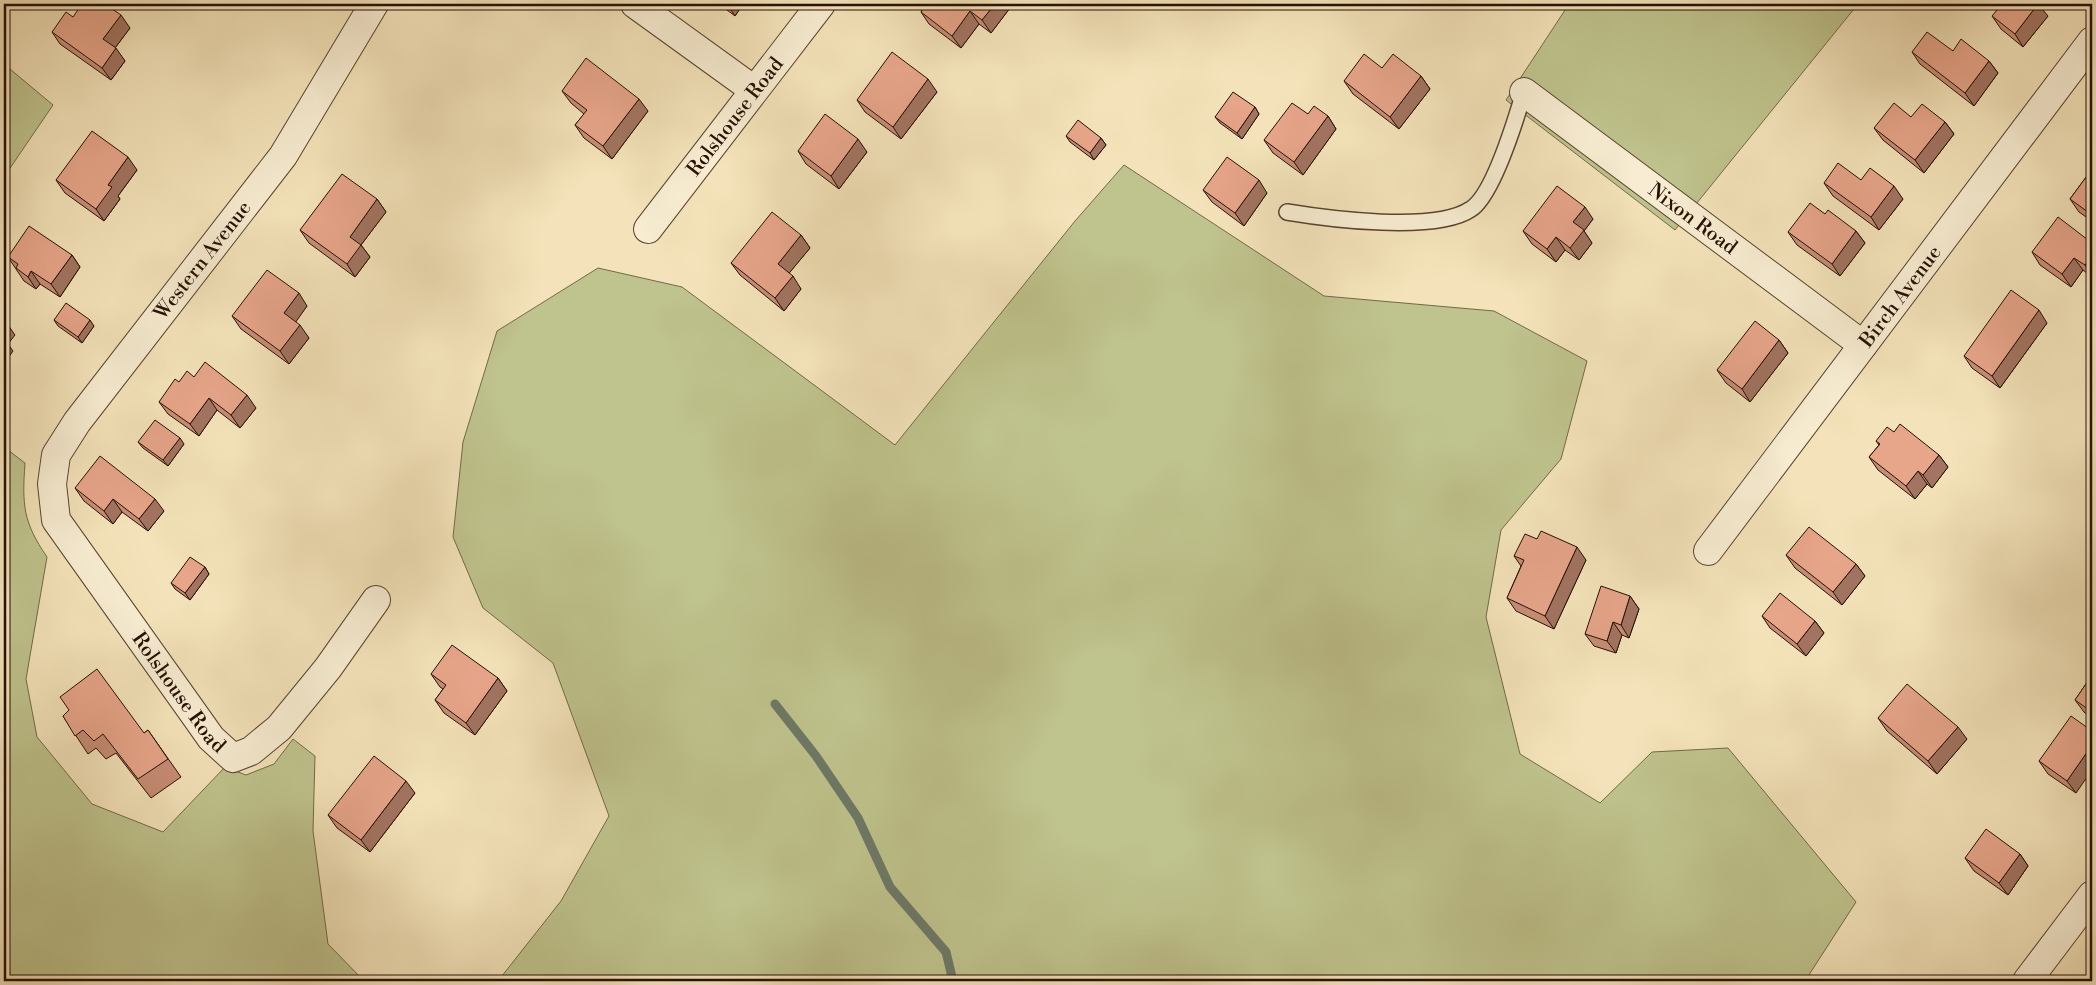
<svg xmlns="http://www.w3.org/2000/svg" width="2096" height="985" viewBox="0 0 2096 985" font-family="'Libre Bodoni',serif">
<rect width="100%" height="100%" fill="#f4e3ba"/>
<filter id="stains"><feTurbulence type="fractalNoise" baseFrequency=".004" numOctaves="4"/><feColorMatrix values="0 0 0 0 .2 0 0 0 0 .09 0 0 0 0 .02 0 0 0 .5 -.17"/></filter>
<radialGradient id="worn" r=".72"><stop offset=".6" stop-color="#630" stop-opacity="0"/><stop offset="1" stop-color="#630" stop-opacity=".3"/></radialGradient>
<path fill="#bfc38d" stroke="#726a48" d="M1569 4H1858L1675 230 1506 100Z
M4 64 53 105 4 177Z
M1124 165 1324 296 1494 311 1587 361 1561 459 1501 530 1486 617 1520 754 1600 803 1652 752 1728 748 1856 902 1805 981H498L561 901 609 816 553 663 483 608 453 537 463 442 497 331 598 268 682 287 895 445 1075 221Z
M4 447 25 463C22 505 23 522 47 557L26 679 37 737 92 804 163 832 225 767 246 775 274 764 293 739 315 756 313 831 328 944 364 981H4Z"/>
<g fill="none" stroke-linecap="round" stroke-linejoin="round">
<path stroke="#6d7967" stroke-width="9" d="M775 704 816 756 858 818 890 887 946 952 953 981"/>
<g stroke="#594531" stroke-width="18">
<path id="service" d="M1287 212C1329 219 1436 233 1471 209 1493 195 1516 119 1524 92"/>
</g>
<g stroke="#594531" stroke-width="30">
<g id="minor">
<path id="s1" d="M374 4 283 156 77 422 56 455 52 484 56 520 199 721 211 738 233 758 251 751 279 728 328 668 376 600"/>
<path d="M635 4 754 90"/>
<path id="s2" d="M1524 92 1863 345"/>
<path id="s3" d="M648 229 821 4"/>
<path id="s4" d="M1708 551 2092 41"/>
<path d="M2027 981 2092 895"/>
</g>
</g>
<use href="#service" stroke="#f8edd2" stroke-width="15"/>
<use href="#minor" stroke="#f8edd2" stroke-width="28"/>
</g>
<path fill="#c78e77" stroke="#251003" d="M719 4H743L735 16Z
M926 4H1013L991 33 979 24 961 48 929 24 921 12Z
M1992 16H2048L2023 47 2001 29Z
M73 17 130 28 115 48 125 61 111 80 60 44 52 32Z
M1953 51 1989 61 1998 73 1974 106 1920 64 1912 52Z
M1382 68 1421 76 1430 89 1399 129 1353 94 1344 81Z
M562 91 648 111 612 159 584 138 575 125 584 114 571 103Z
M937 92 901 139 865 112 857 100Z
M1255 107 1259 114 1242 139 1220 123 1215 117Z
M1308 114 1328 116 1336 129 1303 175 1273 153 1264 140Z
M1911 117 1945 122 1954 134 1924 173 1883 140 1874 128Z
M1066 136 1101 138 1106 145 1094 160 1070 142Z
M798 151 867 152 839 189 806 164Z
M2092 169V221L2079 212 2070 199Z
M137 170 118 196 120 199 104 221 65 193 56 180Z
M1861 180 1903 199 1879 230 1833 196 1824 183Z
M1203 190 1267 193 1244 226 1212 202Z
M377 199 386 212 361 245 370 257 355 277 309 243 300 230Z
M1825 214 1856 231 1865 243 1840 276 1797 245 1788 232Z
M1593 219 1584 231 1592 243 1579 260 1565 250 1556 262 1532 244 1523 231Z
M801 235 810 248 789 273 801 289 784 311 740 275 731 263Z
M2092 243V277L2083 270 2071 287 2040 265 2032 252Z
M72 255 80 267 60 297 40 284 36 289 24 281 8 257Z
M307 306 295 322 309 338 289 364 241 329 232 316Z
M54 320 94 326 82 343 58 326Z
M2047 323 2000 388 1972 368 1964 356Z
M1779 340 1788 353 1750 402 1726 383 1717 370Z
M179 382 256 408 240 428 217 410 199 436 168 414 159 402Z
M1894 432 1939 455 1948 467 1932 488 1927 484 1915 499 1878 470 1869 457 1879 445 1876 441Z
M138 442 184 444 168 466 143 448Z
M75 488 164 511 148 531 122 512 113 524 84 501Z
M1537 539 1586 560 1554 629 1516 611 1507 598 1521 566 1514 556Z
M1786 555 1856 564 1865 576 1842 605 1795 568Z
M205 567 209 574 190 600 175 589 171 583Z
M1630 596 1639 609 1629 638 1622 635 1616 653 1594 646 1585 634Z
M1762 616 1815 621 1824 633 1806 656 1770 628Z
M431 674 498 678 507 691 475 735 444 713 435 700 443 689 440 687Z
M2092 675V718L2084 712 2075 700Z
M63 716 144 733 148 730 181 777 151 798 116 753 106 759 96 748 88 754Z
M1878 718 1967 739 1937 774 1887 731Z
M2092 731 2076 793 2048 774 2039 761Z
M415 793 370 852 337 828 328 815Z
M2020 854 2028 866 2008 895 1974 871 1965 858Z"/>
<path fill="#a27461" stroke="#251003" d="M727 4H743L735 16Z
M995 4H1013L991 33 982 20Z
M2038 4 2048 16 2023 47 2015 34Z
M970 11 979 24 961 48 952 36Z
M121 15 130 28 112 52 103 39Z
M116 48 125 61 111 80 102 68Z
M1989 61 1998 73 1974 106 1965 93Z
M1421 76 1430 89 1399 129 1390 117Z
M928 79 937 92 901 139 893 127Z
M639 99 648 111 612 159 603 146Z
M1255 107 1259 114 1242 139 1237 133Z
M1328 116 1336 129 1303 175 1294 162Z
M1945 122 1954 134 1924 173 1915 160Z
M1101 138 1106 145 1094 160 1090 153Z
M858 139 867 152 839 189 831 176Z
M128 157 137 170 118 196 120 199 104 221 96 209 108 185Z
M1259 180 1267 193 1244 226 1235 213Z
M1894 186 1903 199 1879 230 1871 217Z
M377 199 386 212 361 245 370 257 355 277 347 264 350 237Z
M1585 207 1593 219 1584 231 1592 243 1579 260 1570 248 1573 222Z
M1856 231 1865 243 1840 276 1832 264Z
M801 235 810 248 786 277 778 264Z
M1556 237 1565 250 1556 262 1547 249Z
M72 255 80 267 60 297 51 284Z
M2092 256V276L2085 265Z
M2074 258 2083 270 2071 287 2062 274Z
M31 271 40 284 36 289 28 277Z
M793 276 801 289 784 311 775 298Z
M299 293 307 306 293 326 284 313Z
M2039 310 2047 323 2000 388 1992 376Z
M90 320 94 326 82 343 78 337Z
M6 322 15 335 8 344 13 351 4 364V326Z
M300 325 309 338 289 364 280 351Z
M1779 340 1788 353 1750 402 1742 389Z
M247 395 256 408 240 428 231 415Z
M209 398 217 410 199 436 190 424Z
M180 438 184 444 168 466 163 460Z
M1939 455 1948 467 1932 488 1923 475Z
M1918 471 1927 484 1915 499 1906 486Z
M113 499 122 512 113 524 104 511Z
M155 499 164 511 148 531 139 519Z
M1577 547 1586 560 1554 629 1545 616Z
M1856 564 1865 576 1842 605 1833 592Z
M205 567 209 574 190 600 185 593Z
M1630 596 1639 609 1629 638 1621 625Z
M1815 621 1824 633 1806 656 1797 644Z
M1613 622 1622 635 1616 653 1607 641Z
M498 678 507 691 475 735 466 723Z
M1958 727 1967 739 1937 774 1928 761Z
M2092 745V770L2076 793 2067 781Z
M406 781 415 793 370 852 361 840Z
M2020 854 2028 866 2008 895 1999 883Z"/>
<path fill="#e7a58a" stroke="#251003" d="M82 4H105L121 15 103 39 116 48 102 68 52 32 66 12 73 17Z
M926 4H995L982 20 970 11 952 36 921 12Z
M2002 4H2038L2015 34 1992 16Z
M1927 32 1953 51 1961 39 1989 61 1965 93 1912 52Z
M892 52 928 79 893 127 857 100Z
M1364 54 1382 68 1393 54 1421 76 1390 117 1344 81Z
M586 58 639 99 603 146 575 125 587 110 562 91Z
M1233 92 1255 107 1237 133 1215 117Z
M1292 103 1308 114 1314 106 1328 116 1294 162 1264 140Z
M1894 103 1911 117 1922 104 1945 122 1915 160 1874 128Z
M825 114 858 139 831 176 798 151Z
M1078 120 1101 138 1090 153 1066 136Z
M92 131 128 157 108 185 112 187 96 209 56 180Z
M1227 157 1259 180 1235 213 1203 190Z
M1838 163 1861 180 1870 168 1894 186 1871 217 1824 183Z
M2092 169V215L2070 199Z
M342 174 377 199 350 237 361 245 347 264 300 230Z
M1557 186 1585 207 1573 222 1584 230 1570 248 1556 237 1547 249 1523 231Z
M1810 203 1825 214 1828 210 1856 231 1832 264 1788 232Z
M772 212 801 235 778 264 793 276 775 298 731 263Z
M2058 217 2092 243V256L2085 265 2074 258 2062 274 2032 252Z
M29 226 72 255 51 284 31 271 28 277 16 268 18 264 8 257Z
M267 270 299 293 284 313 300 325 280 351 232 316Z
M2011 290 2039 310 1992 376 1964 356Z
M66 303 90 320 78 337 54 320Z
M1755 321 1779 340 1742 389 1717 370Z
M205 362 247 395 231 415 209 398 190 424 159 402 175 379 179 382 187 371 194 377Z
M155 420 180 438 163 460 138 442Z
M1900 424 1939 455 1923 475 1918 471 1906 486 1869 457 1880 444 1876 441 1887 427 1894 432Z
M100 456 155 499 139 519 113 499 104 511 75 488Z
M1809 527 1856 564 1833 592 1786 555Z
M1541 531 1577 547 1545 616 1507 598 1524 560 1514 556 1525 534 1537 539Z
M190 557 205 567 185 593 171 583Z
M1601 586 1630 596 1621 625 1613 622 1607 641 1585 634Z
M1780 593 1815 621 1797 644 1762 616Z
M452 645 498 678 466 723 435 700 446 685 431 674Z
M97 669 144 733 148 730 168 759 138 779 103 734 94 741 83 730 75 736 63 716 69 710 60 697Z
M2092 675V712L2075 700Z
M1907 684 1958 727 1928 761 1878 718Z
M2071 716 2092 731V745L2067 781 2039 761Z
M374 756 406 781 361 840 328 815Z
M1986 829 2020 854 1999 883 1965 858Z"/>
<g text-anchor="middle" stroke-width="4.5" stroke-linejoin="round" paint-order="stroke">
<g font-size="20" fill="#251003" stroke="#f8edd2">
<text dy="7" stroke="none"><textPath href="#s3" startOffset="142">Rolshouse Road</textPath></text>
<text dy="7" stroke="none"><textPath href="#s2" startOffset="211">Nixon Road</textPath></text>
<text transform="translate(202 260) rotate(-52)" y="7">Western Avenue</text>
<text dy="7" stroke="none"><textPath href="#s4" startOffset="319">Birch Avenue</textPath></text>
<text dy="7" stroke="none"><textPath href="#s1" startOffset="830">Rolshouse Road</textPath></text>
</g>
</g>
<rect width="2096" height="985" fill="none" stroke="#f4e3ba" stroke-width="20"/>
<rect x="5" y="5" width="2086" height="975" fill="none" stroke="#251003" stroke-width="2.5"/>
<rect x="10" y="10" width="2076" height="965" fill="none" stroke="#251003"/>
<rect width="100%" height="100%" filter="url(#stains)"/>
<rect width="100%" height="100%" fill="url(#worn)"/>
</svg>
